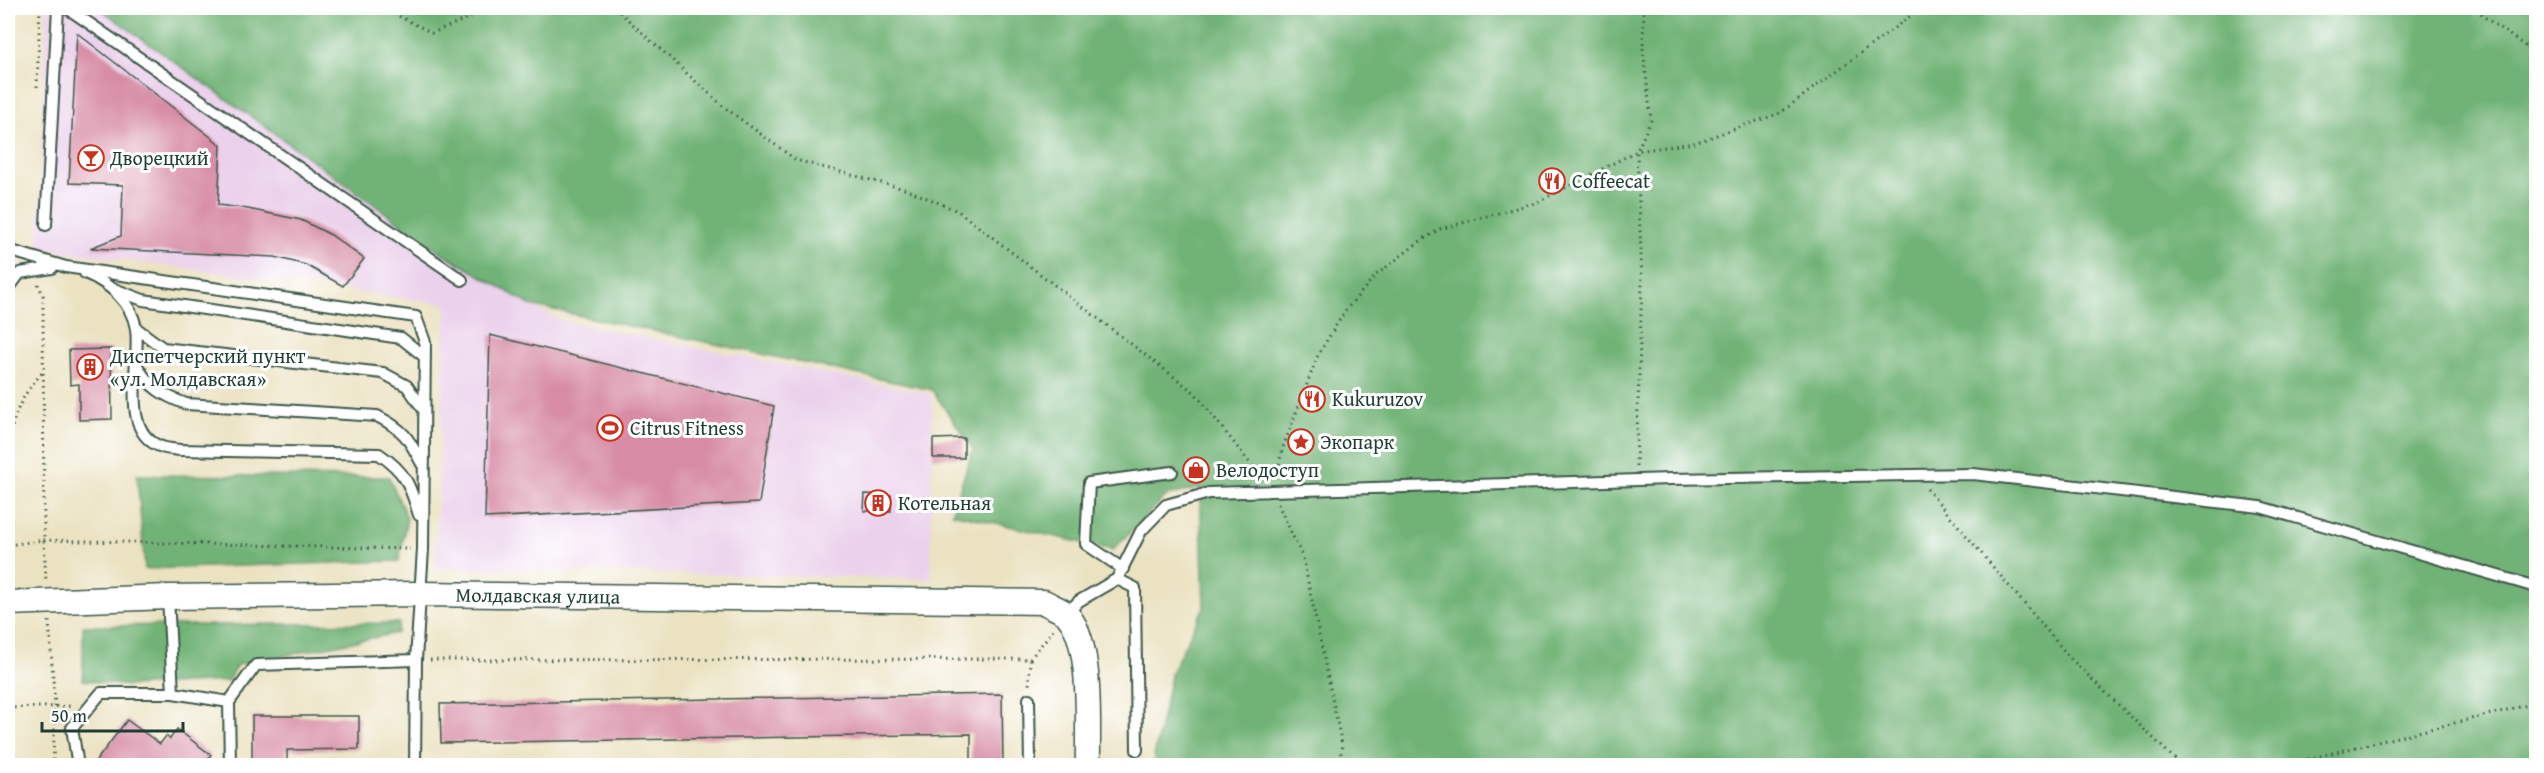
<svg xmlns="http://www.w3.org/2000/svg" width="2544" height="773" viewBox="0 0 2544 773" font-family="'Gentium Book Plus',serif">
<rect width="100%" height="100%" fill="#fff"/>
<filter id="ink" filterUnits="userSpaceOnUse"><feTurbulence type="fractalNoise" baseFrequency=".0167" numOctaves="2"/><feDisplacementMap in="SourceGraphic" scale="12" xChannelSelector="R" yChannelSelector="G"/><feConvolveMatrix kernelMatrix="1 2 1 2 8 2 1 2 1" color-interpolation-filters="sRGB"/></filter>
<filter id="wash" filterUnits="userSpaceOnUse"><feTurbulence type="fractalNoise" baseFrequency=".008" numOctaves="4" result="noise"/><feDisplacementMap in="SourceGraphic" scale="24" xChannelSelector="R" yChannelSelector="G"/><feGaussianBlur stdDeviation="1.35" result="paint"/><feColorMatrix in="noise" values="0 0 0 0 0 0 0 0 0 0 0 0 0 0 0 0 0 1.4 0 .05"/><feComposite in="paint" operator="in"/></filter>
<g filter="url(#wash)">
<rect width="100%" height="100%" fill="#ebe2c1"/>
<path fill="#ebd1eb" d="M46 8H99L442 253 559 320 932 394 931 579 435 568 446 304 38 248Z"/>
<path fill="#71b376" stroke="#487855" stroke-width="1.5" d="M99 8H2536V765H1157L1154 756 1172 671 1204 607 1200 488 1166 496 1113 550 952 513 973 449 932 390 530 305 442 253Z
M137 475 389 477 407 518 399 561 145 569Z
M399 623 397 633 237 665 228 681 127 686 83 680V626Z"/>
<g id="blocks">
<path fill="#d78ba4" d="M77 33 221 145 218 205 243 208 301 220 331 235 364 259 343 286 306 265 275 257 90 248 121 236 123 185 69 183Z
M490 335 774 406 759 503 485 518Z
M111 349 112 419 79 420V384L70 385 69 350Z
M964 438V458H933V439Z
M865 494 891 495V511H864Z
M1002 694 1003 765H971V734L441 743 440 704Z
M252 716H359V749L287 750V765H252Z
M127 720 160 744 166 736 170 739 177 729 211 755 203 765H93Z"/>
</g>
</g>
<g filter="url(#ink)">
<use href="#blocks" fill-opacity="0" stroke="#3e5649" stroke-width="1.5"/>
<g fill="none" stroke-linecap="round" stroke-linejoin="round">
<g stroke="#3e5649" stroke-width="14">
<path id="service" d="M67 8 462 280
M46 225 58 8
M8 250 66 267 416 317 425 342 423 549 416 660 415 766
M85 273C109 283 132 302 136 329 141 364 118 433 162 447 167 449 175 449 180 450L379 454C406 472 410 485 419 515
M8 289 20 273 52 268
M114 289 143 300 401 338 425 357
M136 328 163 348 383 373 407 386 424 410
M138 367C149 388 165 396 186 404L377 416C404 430 408 437 422 464
M1123 569 1086 544 1089 483 1172 472
M1117 579 1135 588 1137 750
M168 597 173 693
M1066 614 1079 601 1117 579 1141 531 1166 505 1209 493 1671 479 1973 474 2260 507 2536 587
M1029 699 1030 766
M78 766 72 728 101 693H173L229 702
M230 766 229 702 256 665 416 660"/>
</g>
<g stroke="#3e5649" stroke-width="27">
<g id="tertiary">
<path id="s1" d="M8 603 168 597 420 594 1044 602C1051 606 1059 609 1065 613 1094 638 1087 729 1088 766"/>
</g>
</g>
<path stroke="#3e5649" stroke-width="3" stroke-dasharray="1.5 4.5" stroke-linecap="butt" d="M383 8 432 33 493 8
M615 8 724 107 796 160 908 190 958 211 1195 393 1260 476
M2478 8 2483 16 2536 54
M37 87 40 8
M38 284 43 295 44 540 46 582
M8 450C12 417 20 397 43 372
M1636 466 1642 282 1637 151 1694 143 1780 113 1921 8
M1276 476 1283 447 1318 355 1345 311 1376 275 1419 242 1440 229 1538 202 1637 151 1651 120 1643 48 1644 8
M1927 489 2071 659 2182 766
M1278 504 1303 558 1342 745 1339 766
M8 545 44 540 410 549
M49 621 55 706 53 766
M1030 659 1053 630
M430 660 1030 659 1029 686
M8 708 72 706
M2279 766 2536 703
M2530 766 2536 762"/>
<use href="#service" stroke="#fff" stroke-width="10"/>
<use href="#tertiary" stroke="#fff" stroke-width="24"/>
</g>
</g>
<defs>
<g id="bar-ring" transform="scale(1.35)"><circle r="9.5" fill="#fff" stroke="#c8321e" stroke-width="1.5"/><path d="M-6-5H6L.8 .8V4.5H3.5V6h-7V4.5H-.8V.8Z" fill="#c8321e"/></g>
<g id="restaurant-ring" transform="scale(1.35)"><circle r="9.5" fill="#fff" stroke="#c8321e" stroke-width="1.5"/><path d="M-5-6h1v4h1v-4h1v4h1v-4h1v5L-1.5 .5V6h-2V.5L-5-1ZM5-6V6H3V1.5H1.5Q1.5-4 5-6Z" fill="#c8321e"/></g>
<g id="building-ring" transform="scale(1.35)"><circle r="9.5" fill="#fff" stroke="#c8321e" stroke-width="1.5"/><path d="M-4-6H4V6H1V3H-1V6H-4ZM-2.5-4.3h1.7v1.8h-1.7ZM.8-4.3h1.7v1.8H.8ZM-2.5-1h1.7V.8h-1.7ZM.8-1h1.7V.8H.8Z" fill="#c8321e"/></g>
<g id="stadium-ring" transform="scale(1.35)"><circle r="9.5" fill="#fff" stroke="#c8321e" stroke-width="1.5"/><path d="M0-5a6.5 5 0 1 0 0 10a6.5 5 0 1 0 0-10ZM-3.5-1.8h7v3.6h-7Z" fill="#c8321e"/></g>
<g id="sight-ring" transform="scale(1.35)"><circle r="9.5" fill="#fff" stroke="#c8321e" stroke-width="1.5"/><path d="M0-6L1.8-2.2L6-1.7L2.9 1.2L3.7 5.4L0 3.3L-3.7 5.4L-2.9 1.2L-6-1.7L-1.8-2.2Z" fill="#c8321e"/></g>
<g id="shop-ring" transform="scale(1.35)"><circle r="9.5" fill="#fff" stroke="#c8321e" stroke-width="1.5"/><path d="M-5-2.5h2.3a2.7 3.5 0 0 1 5.4 0H5L5.5 6h-11ZM-1.5-2.5h3a1.5 2.3 0 0 0-3 0Z" fill="#c8321e"/></g>
</defs>
<g fill-rule="evenodd">
<use href="#bar-ring" x="91" y="158"/>
<use href="#restaurant-ring" x="1552" y="181"/>
<use href="#building-ring" x="90" y="367"/>
<use href="#restaurant-ring" x="1312" y="399"/>
<use href="#stadium-ring" x="610" y="428"/>
<use href="#sight-ring" x="1301" y="442"/>
<use href="#shop-ring" x="1196" y="470"/>
<use href="#building-ring" x="878" y="503"/>
</g>
<g text-anchor="middle" stroke-width="6" stroke-linejoin="round" paint-order="stroke">
<g font-size="20" fill="#1f3d34" stroke="#fff" text-anchor="start">
<text x="110" y="165">Дворецкий</text>
<text x="1572" y="188">Coffeecat</text>
<text x="110" y="363">Диспетчерский пункт<tspan x="110" dy="23">«ул. Молдавская»</tspan></text>
<text x="1332" y="406">Kukuruzov</text>
<text x="630" y="435">Citrus Fitness</text>
<text x="1320" y="449">Экопарк</text>
<text x="1216" y="477">Велодоступ</text>
<text x="898" y="510">Котельная</text>
</g>
<g font-size="20" fill="#1f3d34" stroke="#fff">
<text dy="7" stroke="none"><textPath href="#s1" startOffset="530">Молдавская улица</textPath></text>
</g>
</g>
<rect width="2544" height="773" fill="none" stroke="#fff" stroke-width="30"/>
<path d="M42 722v9h141v-9" fill="none" stroke="#1f3d34" stroke-width="3"/>
<text x="51" y="722" font-size="18" fill="#1f3d34" stroke="#ffffff" stroke-width="4.5" paint-order="stroke">50 m</text>
</svg>
